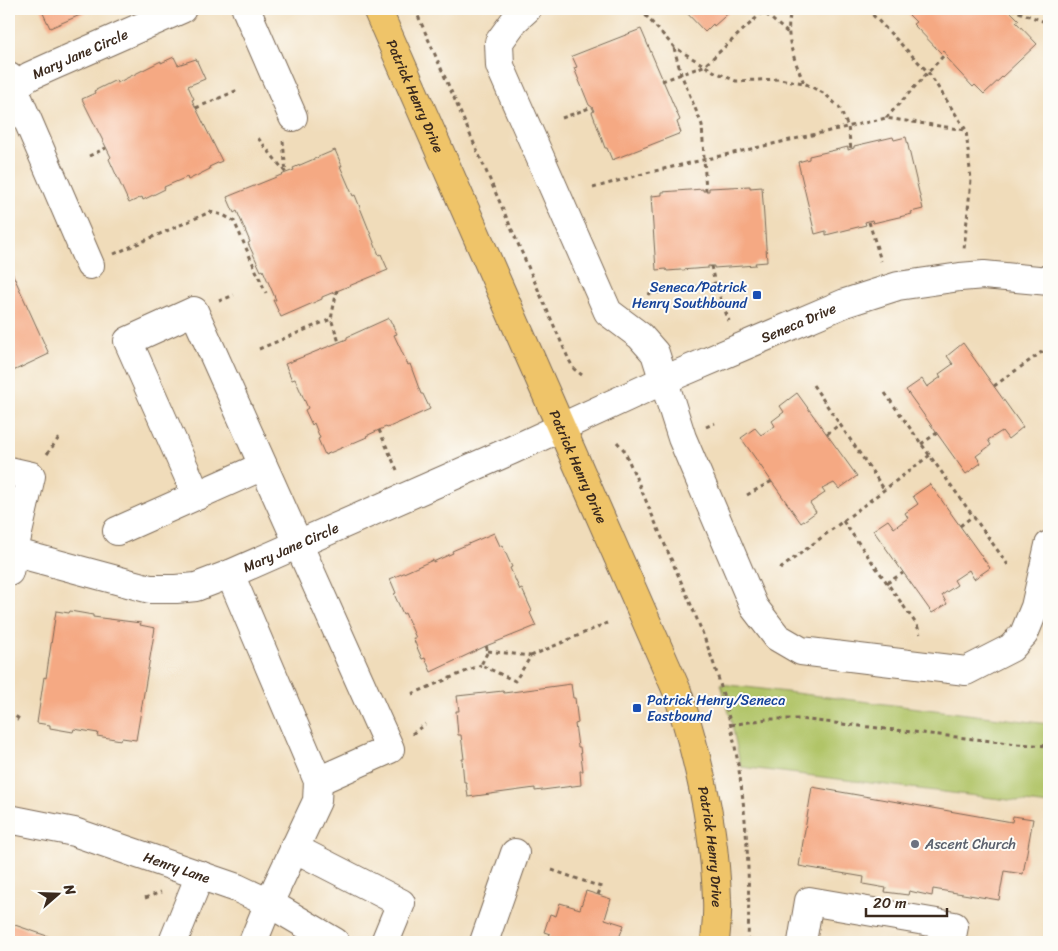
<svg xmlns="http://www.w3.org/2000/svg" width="1058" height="951" viewBox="0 0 1058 951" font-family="Sriracha,sans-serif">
<rect width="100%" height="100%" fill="#fdfcf7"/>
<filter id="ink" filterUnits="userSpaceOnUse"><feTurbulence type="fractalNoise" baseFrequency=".02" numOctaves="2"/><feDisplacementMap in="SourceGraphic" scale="10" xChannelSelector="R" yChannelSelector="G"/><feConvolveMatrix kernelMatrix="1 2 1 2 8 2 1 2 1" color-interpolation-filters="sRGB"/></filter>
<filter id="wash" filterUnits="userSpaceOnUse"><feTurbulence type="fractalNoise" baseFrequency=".0096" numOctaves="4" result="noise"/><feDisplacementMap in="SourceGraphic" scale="20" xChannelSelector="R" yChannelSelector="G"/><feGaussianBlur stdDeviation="1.12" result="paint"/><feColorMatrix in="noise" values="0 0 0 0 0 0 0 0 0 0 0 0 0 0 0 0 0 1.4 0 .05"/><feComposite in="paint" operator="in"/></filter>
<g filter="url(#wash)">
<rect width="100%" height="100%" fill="#f0dcba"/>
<path fill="#b1c467" stroke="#767742" d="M721 684 1049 724V805L741 767 731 720Z"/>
<g id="blocks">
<path fill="#f5a983" d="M41 9H94L50 28Z
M683 9H733L714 26 713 24 705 32Z
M912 9H1008L1019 20 1016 22 1037 44 984 94 975 85 973 87 946 58 948 57 943 51 941 53 913 24 916 22 907 13Z
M641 29 680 120 677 122 681 133 612 160 607 148H605L592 112 594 111 592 107 589 105 574 68 577 67 572 56Z
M174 57 178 65 196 59 205 79 188 86 194 99 192 100 222 161 209 167 210 169 188 180 187 177 164 187 165 189 143 200 142 197 129 203 109 159 111 157 82 99 95 93 94 91 116 80 117 83 161 61V63Z
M893 137 894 140 906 137 923 209 911 212 912 214 873 223 872 220 865 222 866 225 826 235V231L815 234 798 162 809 159V156L848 147V150L854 148V146Z
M335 150 342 166H340L353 196 355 195 379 255 381 254 388 270 322 297V299L281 317 273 300H276L263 270 261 271 248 243 250 242 237 211 234 213 227 197 286 173 294 170 293 168Z
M750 186V188L762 187 767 262 755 263 756 265 714 268V266H708V268L667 271 666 269 656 270 651 196 662 195V192L703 189V191H709V188Z
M9 266 49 354 11 372 9 368Z
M389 318 397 334 394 335 408 365 410 364 421 394H423L430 409 387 428 386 427 379 430 366 436 367 437 325 455 318 439 320 438 314 423 312 425 305 410 308 408 295 379 292 380 285 364 347 339V337Z
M963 343 1023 427 1008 439 1002 431 988 440 991 445 976 456 981 463 966 474 906 390 922 379 927 387 941 377 939 374 953 364 947 356Z
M797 393 857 476 839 489 834 483 822 489 825 493 810 503 816 512 801 523 741 438 755 428 761 435 775 426 772 421 784 412 780 406Z
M930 484 990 568 974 579 969 570 954 580 957 585 942 595 947 604 932 613 873 530 888 520 894 528 908 518 905 513 918 504 913 496Z
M494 533 500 546 502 545 512 567 510 568 520 590 522 589 532 611 530 613 536 626 486 646 431 672 425 658 422 659 413 638H416L405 613 403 614 394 594 396 593 390 579 433 560V562L453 553 452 551Z
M56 611 69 613 70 611 93 615V617L141 623 140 625 155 628 136 740 122 738 121 740 97 736 98 733 74 729 73 732 50 728V725L37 723 44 677 46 678Z
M571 684 573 698H575L578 723 575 724 578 747H580L583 771H580L581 785 535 791V788L468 797 466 782H464L462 759H464L461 735H458L456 711H459L457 696 503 691 504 693Z
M812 787 1012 822 1013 816 1033 819 1023 874 1004 871 999 900 933 889 932 896 909 891 908 895 885 892 886 888 863 884 864 877 799 866Z
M586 891 611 899 605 919 624 925 619 938 624 940V942H547L550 934 544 932 550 914 556 916 560 903 580 909Z
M9 923 50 937V938L60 942H9Z"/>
</g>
</g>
<g filter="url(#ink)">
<use href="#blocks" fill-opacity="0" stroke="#7a6855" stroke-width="1"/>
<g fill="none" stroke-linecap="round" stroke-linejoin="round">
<g stroke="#7a6855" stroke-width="30">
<g id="minor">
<path d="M246 9 293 117"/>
<path d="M527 9 515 20 499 42 500 66 608 312 640 336 655 353 682 438 754 607 777 637 801 651 966 671 1011 648 1024 634 1035 607 1049 545"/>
<path d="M9 77 90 265"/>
<path id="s1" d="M9 90 30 76 50 67 182 9"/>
<path d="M9 471 31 476 9 572"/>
<path d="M197 496 128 341 194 311 390 749 318 781"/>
<path d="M117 531 263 466"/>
<path id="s2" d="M9 551 150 589H176L196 587 230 574 512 450 664 380 845 303 898 286 960 277 984 275 1049 281"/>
<path d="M230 574 318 781 317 801 269 903 253 942"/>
<path id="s3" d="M9 819 74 832 237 888 269 903 335 942"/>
<path d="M294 848 401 903 385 942"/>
<path d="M173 942 200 875"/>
<path d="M484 942 515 853"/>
<path d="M802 942 809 901 954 926 951 942"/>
</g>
</g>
<g stroke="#7a6855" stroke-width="30">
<g id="major">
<path id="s4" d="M377 9 677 691C699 759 715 828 717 900 718 914 716 928 715 942"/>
</g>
</g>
<path stroke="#7a6855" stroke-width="3" stroke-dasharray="4 4" stroke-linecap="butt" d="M415 9 569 360 574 369 582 375
M640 9 674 47 715 72 736 81 779 79 804 83 825 94 839 107 848 127 851 149
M760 9 788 33
M792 9C783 34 794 59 804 83
M867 9 928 72 966 130 971 180 964 249
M1011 9 1048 23
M674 48 681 74 702 125 706 191
M662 81 704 66 766 9
M196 108 238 90
M562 118 592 107
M886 118 945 54
M258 138 286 173
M283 141 286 173
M89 156 106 148
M593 188 646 173 886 118 966 130
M869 222 881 261
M114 254 210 212 223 215 234 221 266 293
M711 266 715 284 729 321
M337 290 331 319 339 342
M648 294 715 284
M219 301 234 295
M259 349 331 319
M813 385 884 489
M994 386 1046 349 1049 350
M885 393 1008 565
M706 427 715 423
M379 430 397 470
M827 434 840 424
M617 442 624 450C641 489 658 529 675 568 691 604 706 639 718 677 744 762 751 854 748 942
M921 444 937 433
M47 454 60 436
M747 495 772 481
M843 521 917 625 920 634
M960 526 973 516
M780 569 930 455
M887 583 903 573
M486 646 488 651
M488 651 531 656 515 681 481 665Z
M531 656 607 623
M412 694 481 665
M9 712 21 720
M9 718 18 720
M731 725 767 719H799L1018 744 1049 746
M412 734 425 724
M552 870 601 887 598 895
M145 898 161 892"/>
<use href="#minor" stroke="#fff" stroke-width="28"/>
<use href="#major" stroke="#efc469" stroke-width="28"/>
</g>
</g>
<g fill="#1a4fb4" stroke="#fdfcf7" stroke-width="2">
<rect x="752" y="290" width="10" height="10" rx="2.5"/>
<rect x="632" y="703" width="10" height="10" rx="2.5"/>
</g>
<circle fill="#6b7280" stroke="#fdfcf7" stroke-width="2" cx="915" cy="844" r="5"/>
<g text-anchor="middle" stroke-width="4" stroke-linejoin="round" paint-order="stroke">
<g font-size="14" fill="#3b2a1e" stroke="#fdfcf7">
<text dy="5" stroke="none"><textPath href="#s1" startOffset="80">Mary Jane Circle</textPath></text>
<text dy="5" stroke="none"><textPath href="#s4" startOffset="95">Patrick Henry Drive</textPath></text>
<text dy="5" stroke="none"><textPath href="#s2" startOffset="850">Seneca Drive</textPath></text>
<text dy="5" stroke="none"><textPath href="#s4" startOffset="500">Patrick Henry Drive</textPath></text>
<text dy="5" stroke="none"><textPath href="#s2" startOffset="295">Mary Jane Circle</textPath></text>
<text dy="5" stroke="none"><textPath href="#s4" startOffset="905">Patrick Henry Drive</textPath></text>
<text dy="5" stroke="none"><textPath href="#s3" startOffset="175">Henry Lane</textPath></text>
</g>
<g font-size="14" fill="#164399" stroke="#fdfcf7" text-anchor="end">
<text x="747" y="292">Seneca/Patrick<tspan x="747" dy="16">Henry Southbound</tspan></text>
<text x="647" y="705" text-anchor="start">Patrick Henry/Seneca<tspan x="647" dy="16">Eastbound</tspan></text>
</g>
<g font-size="14" fill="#5b616d" stroke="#fdfcf7" text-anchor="start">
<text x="925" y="849">Ascent Church</text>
</g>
</g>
<rect width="1058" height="951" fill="none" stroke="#fdfcf7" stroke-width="30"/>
<g transform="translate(58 894) rotate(70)" stroke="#fdfcf7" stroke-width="4" paint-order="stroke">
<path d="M0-4L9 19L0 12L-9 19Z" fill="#3b2a1e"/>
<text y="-8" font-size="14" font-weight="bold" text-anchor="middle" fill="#3b2a1e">N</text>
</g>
<path d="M866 908v8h81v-8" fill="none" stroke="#3b2a1e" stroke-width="2.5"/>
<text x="873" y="908" font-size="15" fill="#3b2a1e" stroke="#fdfcf7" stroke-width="4" paint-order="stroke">20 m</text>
</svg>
